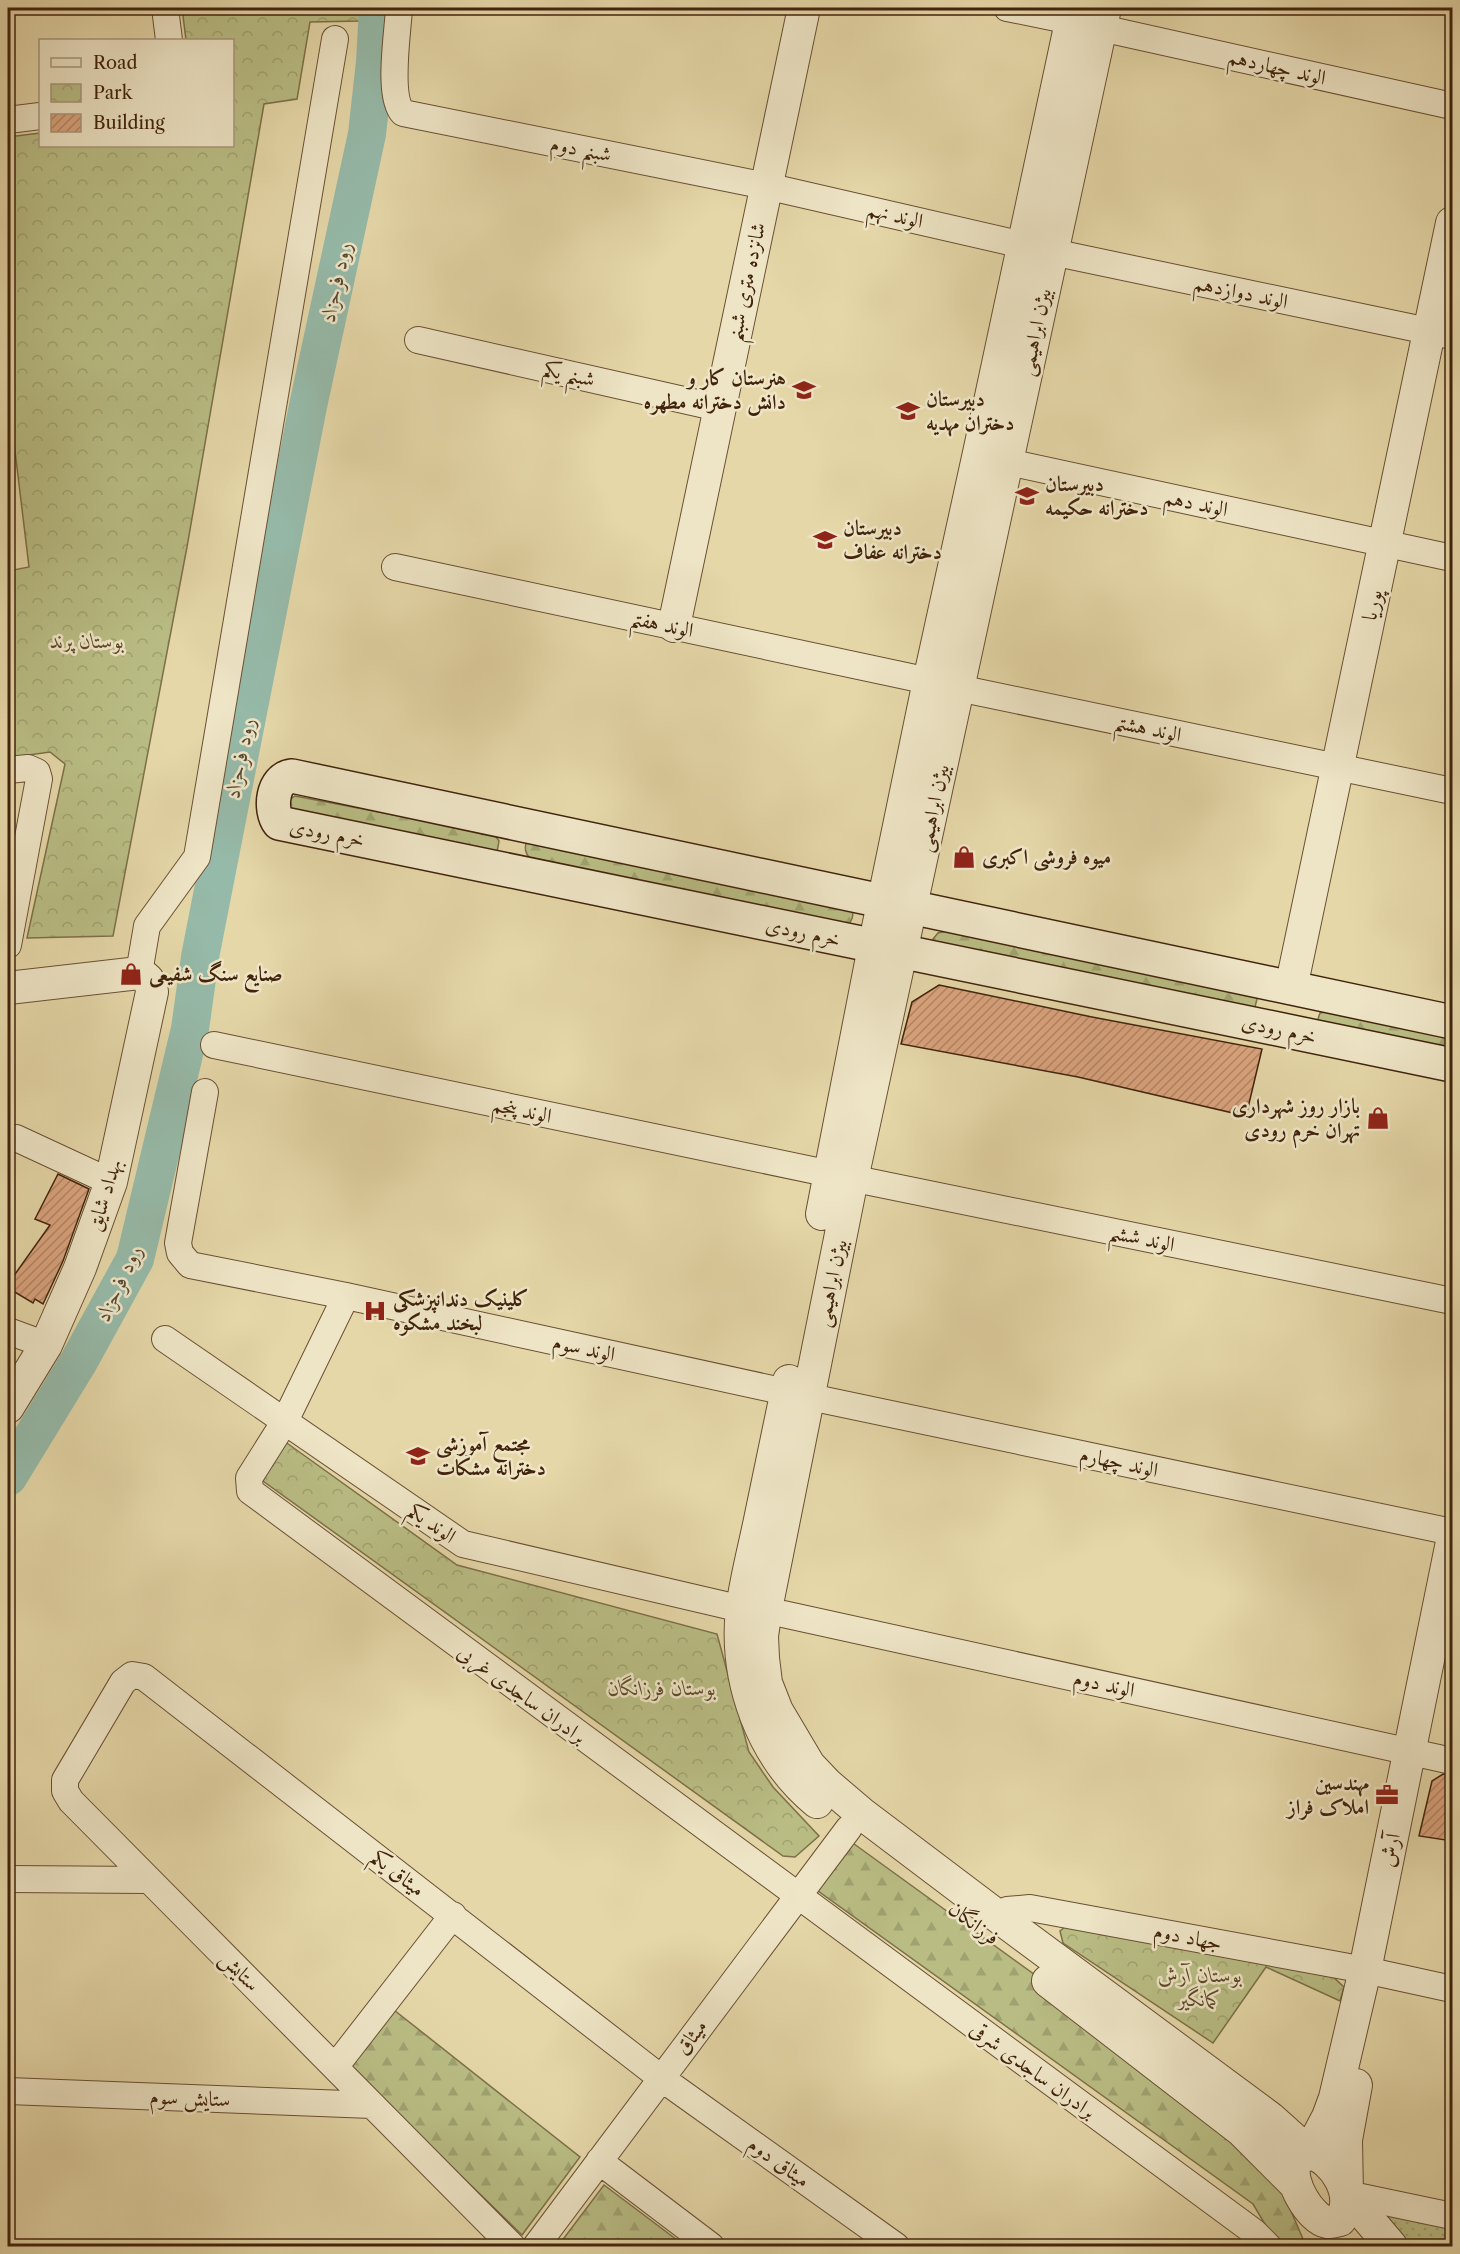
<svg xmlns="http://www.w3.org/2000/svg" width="1460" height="2254" viewBox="0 0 1460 2254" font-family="'Libre Caslon Text',Amiri,serif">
<defs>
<pattern id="grass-dots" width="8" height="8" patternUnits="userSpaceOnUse" patternTransform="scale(1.5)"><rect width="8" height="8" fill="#b9bd84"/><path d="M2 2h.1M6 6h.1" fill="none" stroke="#a0a271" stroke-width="1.8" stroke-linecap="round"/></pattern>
<pattern id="forest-firs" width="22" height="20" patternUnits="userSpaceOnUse" patternTransform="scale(1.5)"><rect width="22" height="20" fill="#b9bd84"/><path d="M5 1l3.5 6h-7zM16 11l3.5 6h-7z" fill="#a0a271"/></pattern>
<pattern id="park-crowns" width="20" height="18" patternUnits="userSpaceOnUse" patternTransform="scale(1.5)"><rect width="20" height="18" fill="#b9bd84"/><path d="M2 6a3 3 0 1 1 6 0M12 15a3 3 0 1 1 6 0" fill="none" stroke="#a0a271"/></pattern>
<pattern id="building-hatch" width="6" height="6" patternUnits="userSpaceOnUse" patternTransform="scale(1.5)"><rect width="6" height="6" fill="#dba47e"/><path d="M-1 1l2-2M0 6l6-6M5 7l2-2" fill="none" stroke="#b38566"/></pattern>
</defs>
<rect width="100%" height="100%" fill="#e5d7a8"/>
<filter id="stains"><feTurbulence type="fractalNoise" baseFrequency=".00333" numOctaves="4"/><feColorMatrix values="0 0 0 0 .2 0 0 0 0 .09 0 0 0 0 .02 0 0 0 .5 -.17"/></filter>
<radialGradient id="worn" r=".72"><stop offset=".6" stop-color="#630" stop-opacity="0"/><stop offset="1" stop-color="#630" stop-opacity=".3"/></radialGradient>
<path fill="url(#grass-dots)" stroke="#7d7048" stroke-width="1.5" d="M1384 2213 1452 2229V2246H1401Z"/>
<path fill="url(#forest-firs)" stroke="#7d7048" stroke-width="1.5" d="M295 796 494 834 499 841 497 852 291 811 289 800Z
M527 839 849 902C854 913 855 918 846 927L531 860C525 853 524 848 527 839Z
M951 930 1253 994 1257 999 1255 1007 1251 1013 934 946 933 939 938 933Z
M1331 1011 1452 1037V1057L1317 1022 1320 1013Z
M850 1841 1187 2085 1278 2181 1306 2246H1278L1253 2204 814 1888Z
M394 2010 580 2157 522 2235 349 2067Z
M604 2185 685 2246H558Z"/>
<path fill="url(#park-crowns)" stroke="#7d7048" stroke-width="1.5" d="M182 8H360L361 21 310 22 297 99 264 104 187 547 113 936 27 938 65 764 50 752 8 758V571L29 567 8 393V137L40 133V146H232V40H186Z
M284 1441 457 1565 717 1634 749 1752 773 1787 819 1836 795 1857 783 1856 263 1481Z
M1065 1927 1332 1976 1344 1987 1340 2001 1266 1967 1213 2043 1063 1943 1060 1931Z"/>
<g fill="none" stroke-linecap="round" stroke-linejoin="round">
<path stroke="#96baa9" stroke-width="38" d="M8 1477 79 1361 135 1259 190 1029 200 957 308 406 367 134 375 62 378 8"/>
</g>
<path fill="url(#building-hatch)" stroke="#41230c" stroke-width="1.5" d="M939 985 1092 1017 1262 1049 1246 1116 1078 1077 901 1044 912 1002Z
M58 1174 89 1189 63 1261 43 1304 35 1299 33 1303 8 1288V1284L50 1225 35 1219Z
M1443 1774 1452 1776V1841L1419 1836 1432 1781Z"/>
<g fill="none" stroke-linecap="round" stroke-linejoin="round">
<g stroke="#6a5033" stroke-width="28">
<path id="minor" d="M165 8 169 40
M399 8C398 32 387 96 403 113L766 186 1023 245
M1007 8 1071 21
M1101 28 1452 106
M8 120 40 116
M1052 252 1452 336
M418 340 719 408
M1008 462 1452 558
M395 567 929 681
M958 688 1452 791
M8 770 28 768 37 772 39 779 8 945
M139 973 147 926 197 857 335 39
M214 1045 831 1174 1452 1301
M205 1092 178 1243 180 1253 190 1265 346 1296 786 1392 1452 1532
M16 1138 111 1182
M346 1296 285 1421 249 1478 250 1491 1254 2232 1268 2246
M8 1331 46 1345
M165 1339 463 1544 742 1609
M783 1614 1452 1761
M8 1879 149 1880
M996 1915 1007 1910 1030 1908 1365 1970 1452 1989
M335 2067 453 1915
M8 2091 372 2105
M599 2161 711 2246
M1347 2194 1452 2216
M512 2246 71 1801 65 1791V1780L123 1682 132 1675 144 1677 661 2078 896 2246
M536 2246 849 1828"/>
</g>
<g stroke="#6a5033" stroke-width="34">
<path id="tertiary" d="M1105 8 852 1179 766 1609 762 1636 763 1658 766 1683 777 1711 809 1765 827 1784 861 1813 996 1915 1270 2118 1309 2153 1328 2117 1335 2098 1365 1970 1452 1542
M674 626 804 8
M8 988 139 973C147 978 151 981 152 992L111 1182 80 1268 46 1345 8 1407
M1291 988 1452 223
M822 1214 874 947 929 681 979 453 1074 8
M789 1381C779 1427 770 1473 760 1520 754 1549 746 1579 742 1609 734 1680 762 1757 817 1802
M1048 1981 1241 2130 1295 2184
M1356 2085 1346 2140 1347 2194 1391 2246
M1309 2153C1334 2157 1358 2198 1340 2220 1336 2221 1331 2223 1327 2222 1310 2219 1288 2180 1295 2165 1298 2158 1303 2156 1309 2153Z"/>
</g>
<g stroke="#41230c" stroke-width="36">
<path id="secondary" d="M1452 1022 292 776C272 778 269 810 279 823L1452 1065"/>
</g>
<use href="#minor" stroke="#eee5c6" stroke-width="26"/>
<use href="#tertiary" stroke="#eee5c6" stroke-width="32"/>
<use href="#secondary" stroke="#eee5c6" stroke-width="33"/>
</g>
<defs>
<g id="school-bare" transform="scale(1.8)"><path d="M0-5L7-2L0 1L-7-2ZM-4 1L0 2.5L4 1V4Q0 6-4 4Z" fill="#8f2418" stroke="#eee5c6" stroke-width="2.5" paint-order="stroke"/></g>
<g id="shop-bare" transform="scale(1.8)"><path d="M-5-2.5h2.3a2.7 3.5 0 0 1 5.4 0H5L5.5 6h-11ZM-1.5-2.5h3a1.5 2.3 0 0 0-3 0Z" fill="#8f2418" stroke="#eee5c6" stroke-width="2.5" paint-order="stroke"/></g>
<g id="hospital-bare" transform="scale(1.8)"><path d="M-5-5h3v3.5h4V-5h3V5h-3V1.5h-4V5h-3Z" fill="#8f2418" stroke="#eee5c6" stroke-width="2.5" paint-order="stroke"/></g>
<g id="office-bare" transform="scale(1.8)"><path d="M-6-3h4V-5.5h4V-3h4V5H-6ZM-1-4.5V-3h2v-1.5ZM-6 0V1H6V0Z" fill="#8f2418" stroke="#eee5c6" stroke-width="2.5" paint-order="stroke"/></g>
</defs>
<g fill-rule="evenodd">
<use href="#school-bare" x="804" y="390"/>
<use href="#school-bare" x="908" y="411"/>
<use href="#school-bare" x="1027" y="496"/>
<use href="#school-bare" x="825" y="540"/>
<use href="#shop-bare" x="964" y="857"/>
<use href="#shop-bare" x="131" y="974"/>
<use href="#shop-bare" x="1378" y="1118"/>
<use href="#hospital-bare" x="375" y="1311"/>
<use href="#school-bare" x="418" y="1456"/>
<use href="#office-bare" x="1387" y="1795"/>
</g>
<g text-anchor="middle" stroke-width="5" stroke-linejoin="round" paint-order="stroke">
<g font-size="21" fill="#41230c" stroke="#eee5c6">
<text transform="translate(1277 67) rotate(13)" y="7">الوند چهاردهم</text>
<text transform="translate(581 149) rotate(11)" y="7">شبنم دوم</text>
<text transform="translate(895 215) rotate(13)" y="7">الوند نهم</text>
<text transform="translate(746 282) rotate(-78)" y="7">شانزده متری شبنم</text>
<text transform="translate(1241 292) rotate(12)" y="7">الوند دوازدهم</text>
<text transform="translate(1035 332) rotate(-78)" y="7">بیژن ابراهیمی</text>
<text transform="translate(569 374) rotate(13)" y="7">شبنم یکم</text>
<text transform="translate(1196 503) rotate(12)" y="7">الوند دهم</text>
<text transform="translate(1372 605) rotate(-78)" y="7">پوریا</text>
<text transform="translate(662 624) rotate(12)" y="7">الوند هفتم</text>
<text transform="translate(1148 728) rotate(12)" y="7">الوند هشتم</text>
<text transform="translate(933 808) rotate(-78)" y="7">بیژن ابراهیمی</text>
<text transform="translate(327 833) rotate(11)" y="7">خرم رودی</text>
<text transform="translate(803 932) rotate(12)" y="7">خرم رودی</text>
<text transform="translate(1279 1029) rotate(12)" y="7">خرم رودی</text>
<text transform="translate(522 1110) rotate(12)" y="7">الوند پنجم</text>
<text transform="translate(104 1195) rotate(-73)" y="7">بهداد شایق</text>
<text transform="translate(1142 1238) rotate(12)" y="7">الوند ششم</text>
<text transform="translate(831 1283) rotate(-78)" y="7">بیژن ابراهیمی</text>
<text transform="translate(584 1348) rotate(12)" y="7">الوند سوم</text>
<text transform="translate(1119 1462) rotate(12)" y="7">الوند چهارم</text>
<text transform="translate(432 1523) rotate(35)" y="7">الوند یکم</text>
<text transform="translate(1104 1684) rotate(12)" y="7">الوند دوم</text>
<text transform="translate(522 1694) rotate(36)" y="7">برادران ساجدی غربی</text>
<text transform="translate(1390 1850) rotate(-78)" y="7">آرش</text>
<text transform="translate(398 1873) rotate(38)" y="7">میثاق یکم</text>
<text transform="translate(974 1923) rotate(37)" y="7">فرزانگان</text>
<text transform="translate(1188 1937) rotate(11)" y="7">جهاد دوم</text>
<text transform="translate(240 1971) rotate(45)" y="7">ستایش</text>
<text transform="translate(691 2037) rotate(-53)" y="7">میثاق</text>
<text transform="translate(1033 2070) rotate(36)" y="7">برادران ساجدی شرقی</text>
<text transform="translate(190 2098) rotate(2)" y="7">ستایش سوم</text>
<text transform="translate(779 2162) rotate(36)" y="7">میثاق دوم</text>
</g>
<g font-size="21" font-weight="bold" fill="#41230c" stroke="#eee5c6" text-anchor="start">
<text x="786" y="385" text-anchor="end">هنرستان کار و<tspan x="786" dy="24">دانش دخترانه مطهره</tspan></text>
<text x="926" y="406">دبیرستان<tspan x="926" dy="24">دختران مهدیه</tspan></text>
<text x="1045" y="491">دبیرستان<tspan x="1045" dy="24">دخترانه حکیمه</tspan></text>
<text x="843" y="535">دبیرستان<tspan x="843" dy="24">دخترانه عفاف</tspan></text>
<text x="982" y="864">میوه فروشی اکبری</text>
<text x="149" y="981">صنایع سنگ شفیعی</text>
<text x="1360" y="1113" text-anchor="end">بازار روز شهرداری<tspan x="1360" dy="24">تهران خرم رودی</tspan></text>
<text x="393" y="1306">کلینیک دندانپزشکی<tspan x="393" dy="24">لبخند مشکوه</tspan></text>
<text x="436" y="1451">مجتمع آموزشی<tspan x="436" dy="24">دخترانه مشکات</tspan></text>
<text x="1369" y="1790" text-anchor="end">مهندسین<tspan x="1369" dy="24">املاک فراز</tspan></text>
</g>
<g font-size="21" font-style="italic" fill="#5f4a2a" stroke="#eee5c6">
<text x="87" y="648">بوستان پرند</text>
<text x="662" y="1695">بوستان فرزانگان</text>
<text x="1200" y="1982">بوستان آرش<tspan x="1200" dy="24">کمانگیر</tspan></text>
</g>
<g font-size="22" font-style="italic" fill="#564933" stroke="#eee5c6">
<text transform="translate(335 282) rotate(-78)" y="8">رود فرحزاد</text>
<text transform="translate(239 758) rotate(-79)" y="8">رود فرحزاد</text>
<text transform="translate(118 1283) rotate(-65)" y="8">رود فرحزاد</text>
</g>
</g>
<rect width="1460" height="2254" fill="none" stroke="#e5d7a8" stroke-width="30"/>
<rect x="9" y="9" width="1442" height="2236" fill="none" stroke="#41230c" stroke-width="3"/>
<rect x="15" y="15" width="1430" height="2224" fill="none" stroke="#41230c" stroke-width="1.5"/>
<rect x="39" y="39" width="195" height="108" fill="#eee5c6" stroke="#a9977c" stroke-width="1.5"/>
<rect x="51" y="58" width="30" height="9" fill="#eee5c6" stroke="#a9977c" stroke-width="1.5"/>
<text x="93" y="69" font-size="18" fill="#41230c">Road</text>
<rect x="51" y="84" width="30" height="18" fill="url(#park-crowns)" stroke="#a9977c" stroke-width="1.5"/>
<text x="93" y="99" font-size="18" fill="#41230c">Park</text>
<rect x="51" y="114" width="30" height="18" fill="url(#building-hatch)" stroke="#a9977c" stroke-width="1.5"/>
<text x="93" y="129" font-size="18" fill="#41230c">Building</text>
<rect width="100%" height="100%" filter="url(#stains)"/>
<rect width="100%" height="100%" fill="url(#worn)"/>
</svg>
